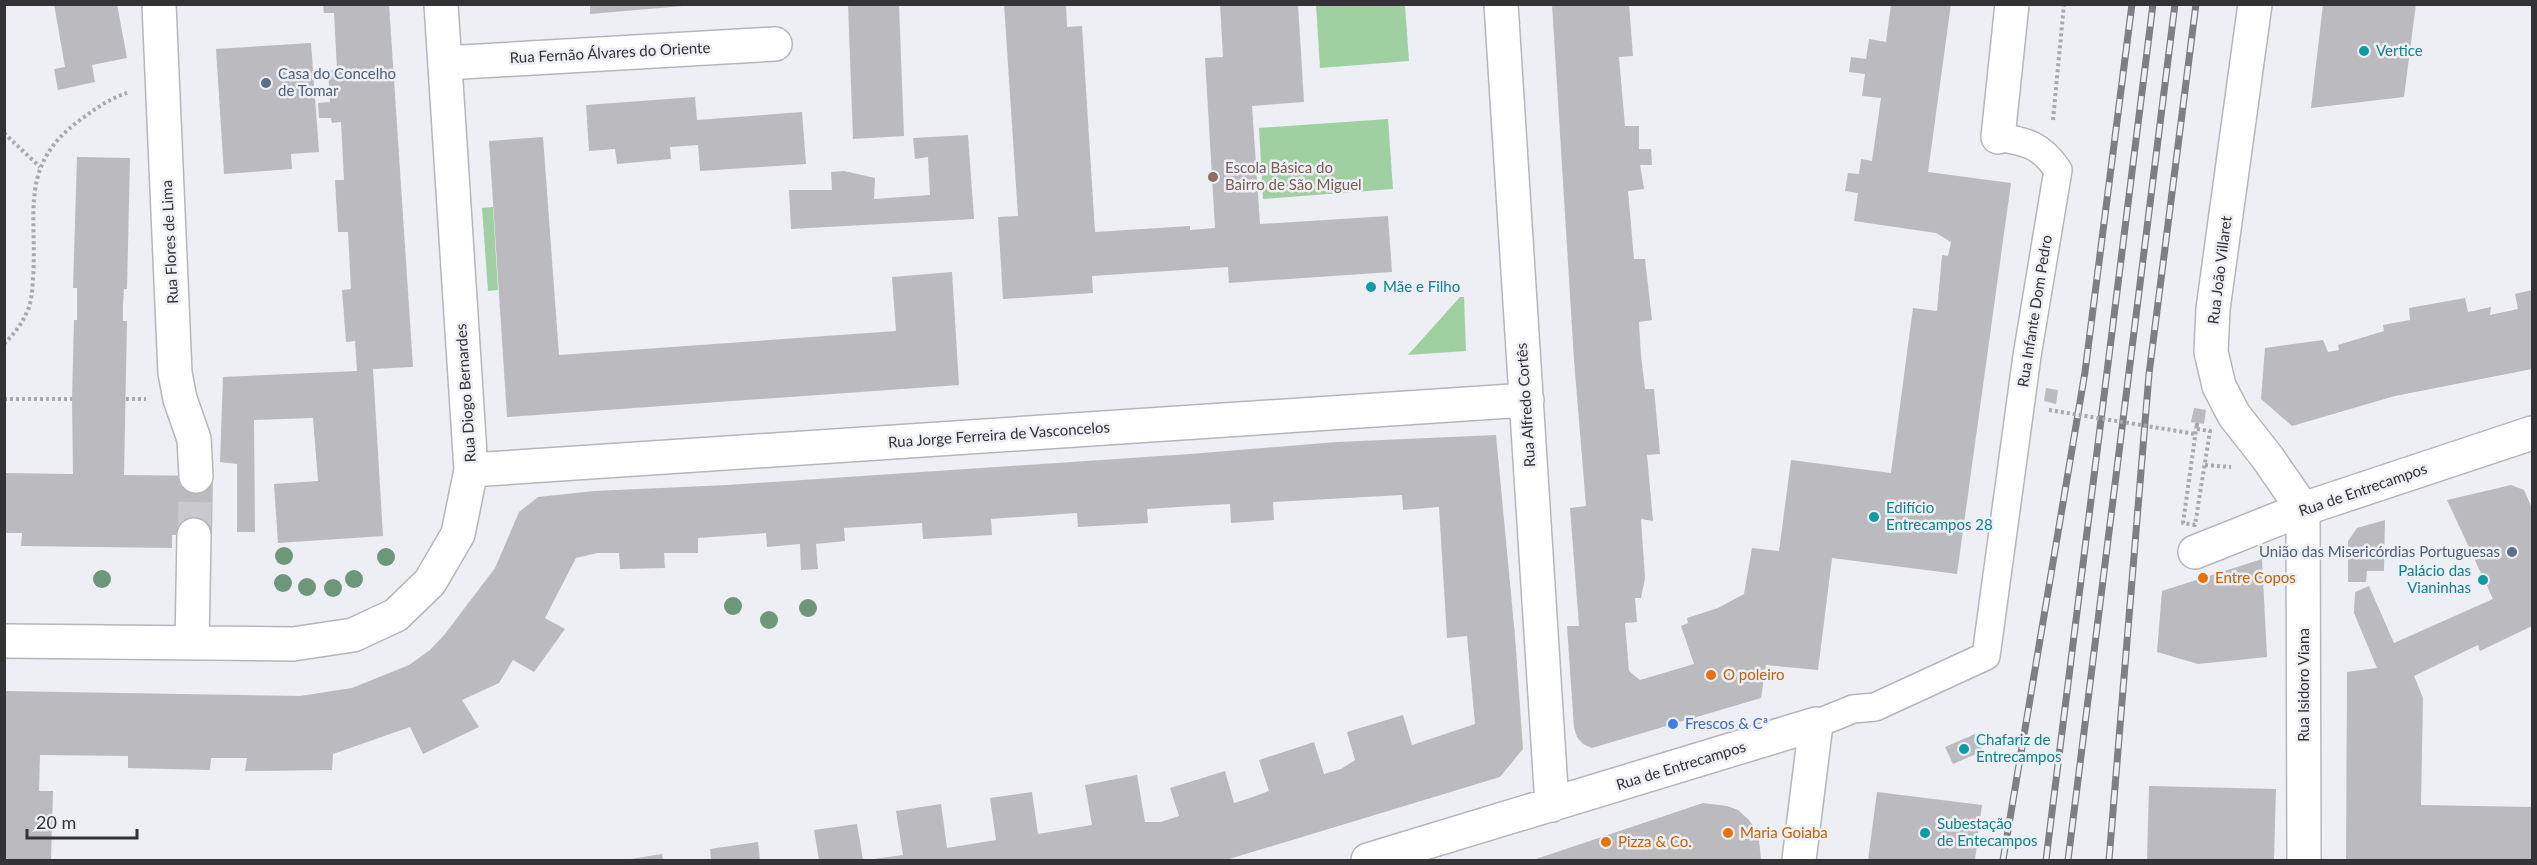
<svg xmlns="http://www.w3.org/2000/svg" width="2537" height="865" viewBox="0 0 2537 865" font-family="Lato,sans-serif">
<rect width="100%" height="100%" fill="#eeeff4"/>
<path fill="#a0cfa2" d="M1316 5H1405L1409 61 1320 68Z
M1388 119 1393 189 1263 199 1259 128Z
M493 207 498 290 488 291 482 208Z
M1460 297H1464L1466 351 1408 355Z"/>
<path fill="#bababf" d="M54 4H117L127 58 92 65 95 82 58 90 54 69 65 67Z
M323 4H389L413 367 373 369 383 536 278 543 274 484 318 481 313 418 254 420 255 532H237V464L220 462 223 377 357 371 355 341 346 342 342 290 351 289 348 232H338L335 180H344L341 122 332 123 331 118H319L318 103 330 102 328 71 337 70 334 13H324Z
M590 4H683V6L590 14Z
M848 4H899L904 136 853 139Z
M1004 4H1066L1067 27 1082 26 1095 232 1190 226V230L1215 228 1205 58 1223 57 1220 4H1298L1304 102 1252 106 1260 224 1388 216 1392 272 1229 283 1228 267 1092 276 1093 293 1003 299 998 217 1018 216Z
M1552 4H1629L1633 56 1619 57 1625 126H1639V149H1651L1652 165H1640L1644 189 1628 191 1634 259H1645L1652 320 1639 322 1641 356 1645 389H1654L1660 454 1647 455 1653 521 1641 519 1645 578 1641 598H1635L1637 622 1625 623 1629 671 1640 680 1694 664 1681 626 1688 623 1687 618 1718 608 1744 594 1752 548 1779 551 1791 460 1891 473 1913 308 1937 311 1942 255 1948 256 1951 242 1936 233 1854 221 1858 193 1845 191 1848 173 1859 174 1861 159 1872 161 1881 98 1862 96 1865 74 1849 72 1851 57 1866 59 1869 39 1886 42 1891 4H1951L1928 172 2011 183 1957 574 1832 558 1818 670 1766 665 1761 698 1592 748 1583 744 1577 737 1574 728 1567 626H1579L1570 508 1586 506 1574 360Z
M2323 4H2416L2404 97 2311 108Z
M311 43 319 152 291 154 292 169 224 174 216 49Z
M695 97 697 120 802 112 806 164 700 171 698 145 670 147 671 159 617 164 615 149 589 151 586 105Z
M968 135 974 219 791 229 789 190H832L831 172 844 171 875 178 874 199 930 195 928 157 915 159 913 138Z
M543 137 559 355 896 331 892 277 952 272 959 385 507 417 489 141Z
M77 157 130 158 127 289H124L123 305V321H127L124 475 213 476 212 535H172V548L21 546 22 533H4V473L73 474 72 399 74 320H77V288H73Z
M2532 290V369L2395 396 2292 426 2261 399 2265 348 2323 340 2328 352 2339 350 2338 345 2384 331 2383 325 2410 320 2409 308 2465 298 2468 312 2491 307 2490 315 2518 309 2515 294Z
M2046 388 2058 390 2056 404 2044 401Z
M2194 408 2206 410 2204 424 2191 422Z
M1496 435 1515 636 1523 749 1500 777 1226 860 874 859 903 855 896 811 941 804 947 848 996 840 990 798 1032 792 1038 834 1092 825 1085 785 1137 775 1145 822H1161L1179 816 1170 788 1225 771 1234 803 1250 798 1269 791 1259 760 1314 742 1324 774 1341 769 1355 760 1347 732 1403 715 1412 745 1475 724 1467 636 1447 638 1439 507 1403 510 1402 495 1273 502 1274 520 1231 523 1230 504 1193 506 1147 509 1148 523 1078 527 1077 513 991 519 992 535 923 539 922 523 844 528 845 541 816 544 818 569 801 570 800 544 767 547 766 533 698 538V553H664L665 568 620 569 619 553H597L576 558 545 618 565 629 534 672 513 660 499 683 462 700 479 727 423 754 410 727 333 754 332 770 245 771 247 758H211L210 770 128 768V756L40 755 39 791H53L51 860H4V691L300 696 352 688 409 665 430 650 445 634 495 568 519 512 538 497 594 491 727 485 1190 454 1337 442Z
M2511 485 2524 490 2532 508V626L2480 651 2478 645 2414 676 2423 698 2421 805 2532 807V860H2346L2347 672 2377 668 2354 613 2355 592 2369 586 2394 643 2493 599 2447 500Z
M2385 520 2384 571H2367L2366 582H2348V541L2357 528Z
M2262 559 2267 657 2198 664 2157 652 2162 591Z
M1975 734 1983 751 1953 764 1945 747Z
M2149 786 2276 789 2274 860H2147Z
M1877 792 1982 805 1975 860H1868Z
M1703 803 1727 806 1738 810 1748 819 1755 828 1759 840 1761 860H1533Z
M857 824 863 860H819L814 830Z
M758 842 760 860H711L710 849Z
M662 854 663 860H631V859Z"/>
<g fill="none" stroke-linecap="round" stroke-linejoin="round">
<path stroke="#c9c9ce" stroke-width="33" stroke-dasharray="33 16" stroke-linecap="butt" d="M194 535 196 476"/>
<g stroke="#b5b6bb" stroke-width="30">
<path id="pedestrian" d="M1816 724 1853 709 1875 707 1986 656 2027 356 2058 170C2040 144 2027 142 1998 137"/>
</g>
<g stroke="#b5b6bb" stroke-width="36">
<path id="minor" d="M159 4 175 373 180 399 194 439 196 476
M1501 4 1552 805
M2255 4 2213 309 2211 352 2219 386 2234 415 2267 457 2303 509
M445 63 775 44
M1998 137 2012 4
M471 470 1527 400
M2303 509 2304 860
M2195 552 2303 509 2532 433
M4 641 293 644 353 635 396 615 430 582 458 534 471 470 441 4
M192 643 194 535
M1368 860 1816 724 1799 860"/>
</g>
<path stroke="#a8a9ad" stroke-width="4" stroke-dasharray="3 3" stroke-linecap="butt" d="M2053 120 2064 4
M4 133 40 167
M4 344C13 335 21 325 26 314 32 303 32 291 33 278 38 214 17 166 80 120 95 109 110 98 127 93
M4 399H72
M126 399H146
M2197 423V429L2210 431 2195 525 2183 523Z
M2205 465 2231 467"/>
<use href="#pedestrian" stroke="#fff" stroke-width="27"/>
<use href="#minor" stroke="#fff" stroke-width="33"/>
<g stroke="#7e7f82" stroke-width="7">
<path id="rail" d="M2003 860 2085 372 2132 4
M2046 860 2153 4
M2068 860 2175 4
M2109 860 2149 374 2196 4"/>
</g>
<use href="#rail" stroke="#eeeff4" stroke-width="4.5" stroke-dasharray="14" stroke-linecap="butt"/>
<path stroke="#a8a9ad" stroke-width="4" stroke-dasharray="3 3" stroke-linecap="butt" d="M2049 410 2196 434"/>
</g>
<g fill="#6e967a">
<circle cx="284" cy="556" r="9"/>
<circle cx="386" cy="557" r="9"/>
<circle cx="102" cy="579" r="9"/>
<circle cx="354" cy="579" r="9"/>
<circle cx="283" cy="583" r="9"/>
<circle cx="307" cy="587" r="9"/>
<circle cx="333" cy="588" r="9"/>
<circle cx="733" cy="606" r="9"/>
<circle cx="808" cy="608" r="9"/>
<circle cx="769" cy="620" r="9"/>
</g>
<g fill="#0f9aa8" stroke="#eeeff4" stroke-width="2">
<circle cx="2364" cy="51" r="6"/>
<circle cx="1371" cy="287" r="6"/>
<circle cx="1874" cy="517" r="6"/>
<circle cx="2483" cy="580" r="6"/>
<circle cx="1964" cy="749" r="6"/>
<circle cx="1925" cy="833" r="6"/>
</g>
<g fill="#5c6f8a" stroke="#eeeff4" stroke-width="2">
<circle cx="266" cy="83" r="6"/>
<circle cx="2512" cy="552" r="6"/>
</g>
<circle fill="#8d6e63" stroke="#eeeff4" stroke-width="2" cx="1213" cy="177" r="6"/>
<g fill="#e8710a" stroke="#eeeff4" stroke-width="2">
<circle cx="2203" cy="578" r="6"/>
<circle cx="1711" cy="675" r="6"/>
<circle cx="1728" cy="833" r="6"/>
<circle cx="1606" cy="842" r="6"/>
</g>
<circle fill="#3f7fe0" stroke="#eeeff4" stroke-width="2" cx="1673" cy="724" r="6"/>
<g text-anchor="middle" stroke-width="5" stroke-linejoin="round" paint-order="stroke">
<g font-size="15" fill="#0d838f" stroke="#eeeff4" text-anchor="start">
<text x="2376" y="56">Vertice</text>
<text x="1383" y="292">Mãe e Filho</text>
<text x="1886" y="513">Edifício<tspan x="1886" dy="17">Entrecampos 28</tspan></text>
<text x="2471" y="576" text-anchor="end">Palácio das<tspan x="2471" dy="17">Vianinhas</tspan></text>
<text x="1976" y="745">Chafariz de<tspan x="1976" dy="17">Entrecampos</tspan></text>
<text x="1937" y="829">Subestação<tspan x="1937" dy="17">de Entecampos</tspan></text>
</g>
<g font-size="15" fill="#333335" stroke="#eeeff4">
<text transform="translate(610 53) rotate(-3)" y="5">Rua Fernão Álvares do Oriente</text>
<text transform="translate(170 242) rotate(-93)" y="5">Rua Flores de Lima</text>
<text transform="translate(2220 270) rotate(-83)" y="5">Rua João Villaret</text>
<text transform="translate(2035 311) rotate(-81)" y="5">Rua Infante Dom Pedro</text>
<text transform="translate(466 393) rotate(-94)" y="5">Rua Diogo Bernardes</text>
<text transform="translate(1526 405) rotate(-94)" y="5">Rua Alfredo Cortês</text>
<text transform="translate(999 435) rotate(-4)" y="5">Rua Jorge Ferreira de Vasconcelos</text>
<text transform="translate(2363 490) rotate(-19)" y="5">Rua de Entrecampos</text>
<text transform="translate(2304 685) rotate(-90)" y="5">Rua Isidoro Viana</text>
<text transform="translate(1681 766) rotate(-17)" y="5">Rua de Entrecampos</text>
</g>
<g font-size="15" fill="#4e5e75" stroke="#eeeff4" text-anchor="start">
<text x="278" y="79">Casa do Concelho<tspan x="278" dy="17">de Tomar</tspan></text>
<text x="2500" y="557" text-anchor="end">União das Misericórdias Portuguesas</text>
</g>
<g font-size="15" fill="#785e54" stroke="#eeeff4" text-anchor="start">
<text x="1225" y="173">Escola Básica do<tspan x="1225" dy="17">Bairro de São Miguel</tspan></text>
</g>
<g font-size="15" fill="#c56008" stroke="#eeeff4" text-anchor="start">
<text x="2215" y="583">Entre Copos</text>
<text x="1723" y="680">O poleiro</text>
<text x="1740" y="838">Maria Goiaba</text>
<text x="1618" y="847">Pizza &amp; Co.</text>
</g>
<g font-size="15" fill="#366cbe" stroke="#eeeff4" text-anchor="start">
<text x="1685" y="729">Frescos &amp; Cª</text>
</g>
</g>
<rect width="2537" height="865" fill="none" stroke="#333335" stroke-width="12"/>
<path d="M27 829v9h110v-9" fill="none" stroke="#333335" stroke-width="3"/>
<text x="36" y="829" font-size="18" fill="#333335" stroke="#eeeff4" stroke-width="4.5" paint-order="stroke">20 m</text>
</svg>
